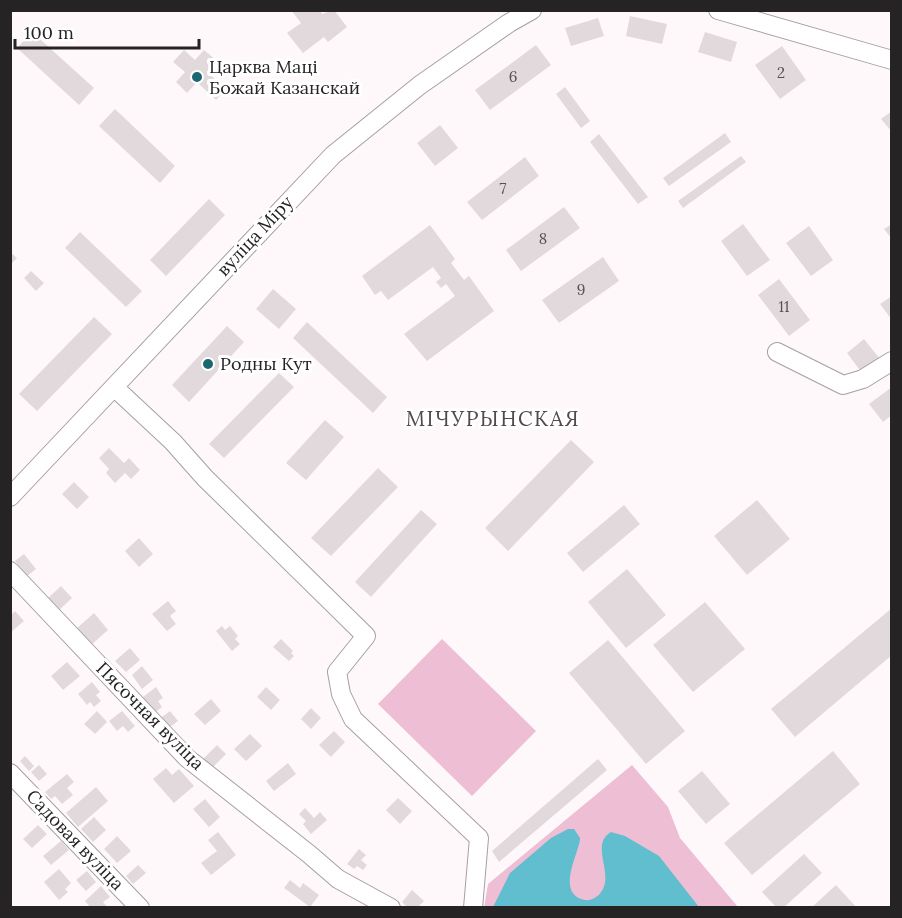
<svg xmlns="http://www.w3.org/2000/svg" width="902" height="918" viewBox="0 0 902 918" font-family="Lora,serif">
<rect width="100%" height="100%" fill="#fef8fb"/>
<path fill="#edbed4" d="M442 639 536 731 472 796 378 704Z
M632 765 668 807 680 838 738 907 484 908 488 884Z"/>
<path fill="#61bece" d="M568 829H574L580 838C580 852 554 894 585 900 591 901 598 897 601 892 615 874 589 845 611 832L625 836 659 856 699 907H493L510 873 551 838Z"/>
<path fill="#e2d9dd" d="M291 10H320L322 14 334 10 347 27 328 42 324 37 303 53 287 33 301 23Z
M630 16 667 24 662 44 626 36Z
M598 18 604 36 571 46 565 28Z
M32 32 94 88 79 105 17 48Z
M705 32 737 42 731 62 698 52Z
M536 45 551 65 490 110 475 90Z
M782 46 806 80 780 99 755 65Z
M184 50 195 60 204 50 217 61 207 72 226 89 216 100 197 82 187 93 176 82 185 72 173 62Z
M565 87 590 121 581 128 556 94Z
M115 109 175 166 160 183 99 126Z
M892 111V132L881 119Z
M440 125 458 148 435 166 417 143Z
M725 133 731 142 669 186 663 178Z
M599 134 648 197 638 204 590 142Z
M741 156 746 162 683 208 678 201Z
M525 157 539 176 482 220 467 202Z
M209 199 225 215 166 276 150 260Z
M564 207 580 228 521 271 506 250Z
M743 224 770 260 747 276 721 241Z
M892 224V239L884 229Z
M430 225 455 259 451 263 464 280 469 276 494 311 427 361 404 334 455 296 446 284 441 288 436 282 441 278 433 267 388 300 381 291 375 295 362 276Z
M809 226 833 260 811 276 786 243Z
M80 232 142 291 126 307 65 248Z
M10 252 17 258 10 265Z
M603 257 619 281 559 323 542 300Z
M31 271 44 283 36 291 24 278Z
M779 279 810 320 789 336 758 295Z
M273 289 296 309 279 329 256 309Z
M892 296V320L880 304Z
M94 317 112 334 37 411 19 394Z
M307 322 387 397 373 413 293 338Z
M227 326 244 342 189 402 172 385Z
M864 339 880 359 862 373 847 353Z
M279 373 294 387 224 458 209 444Z
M892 387V415L883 422 869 404Z
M325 420 344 437 306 480 286 463Z
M571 440 594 462 508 551 485 528Z
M109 448 124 463 129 458 140 470 131 479 125 473 115 483 106 473 109 469 99 458Z
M378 468 398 487 331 556 311 538Z
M74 482 89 497 77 509 62 494Z
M757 500 790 539 747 575 714 536Z
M624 505 640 524 583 572 567 553Z
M421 510 437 524 371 597 355 582Z
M139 538 153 554 139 567 125 551Z
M24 554 36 569 27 576 15 561Z
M627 569 666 615 626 648 588 602Z
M61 586 72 598 57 612 46 600Z
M168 601 176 611 170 616 176 624 167 631 152 614Z
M705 602 745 649 693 692 653 645Z
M892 608V655L795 737 771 709Z
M15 611 24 621 10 633V616Z
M94 613 108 630 90 646 76 629Z
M222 626 225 630 230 626 238 636 235 639 240 644 232 651 216 631Z
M281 639 293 651 291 653 294 656 289 661 273 647Z
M608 640 685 731 646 764 569 673Z
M130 648 140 660 126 672 115 661Z
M67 662 80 676 63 690 51 676Z
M142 666 153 680 142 689 132 675Z
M92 682 100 692 96 695 101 701 94 707 90 702 87 705 78 694Z
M156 687 163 698 158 701 162 707 150 716 139 700Z
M266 687 280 700 271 710 257 697Z
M211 699 221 711 205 725 194 714Z
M311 708 321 718 311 729 301 719Z
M97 711 107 722 95 734 84 724Z
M122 711 135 726 128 732 123 726 117 731 109 721Z
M170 711 178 721 166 730 158 720Z
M334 731 345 742 331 757 319 745Z
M250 734 262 746 246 761 234 749Z
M217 745 226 754 211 769 202 760Z
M833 751 860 784 752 875 724 843Z
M25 756 34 766 29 771 20 761Z
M598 759 607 770 499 862 492 851Z
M288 763 296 774 274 791 266 781Z
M39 765 47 774 39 781 31 772Z
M166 768 172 775 179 769 194 786 174 803 153 779Z
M702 771 730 804 706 824 678 791Z
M67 774 74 782 67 788 73 795 62 804 55 796 51 799 45 792Z
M96 787 108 801 78 827 66 813Z
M398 798 412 811 400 824 386 810Z
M205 799 220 817 209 827 193 809Z
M305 808 314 818 320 812 327 820 311 834 303 824 306 821 299 814Z
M94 817 106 830 93 842 81 829Z
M38 825 47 834 32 848 23 839Z
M218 832 236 855 211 875 201 863 217 851 208 840Z
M117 836 131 851 117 863 104 849Z
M61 841 69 850 51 865 43 856Z
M359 849 366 855 361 860 367 865 363 870 357 866 354 869 347 864Z
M804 854 822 873 783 908H777L762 892Z
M138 865 146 873 133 884 126 876Z
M59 869 71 883 65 889 68 892 59 900 44 882Z
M87 871 96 882 86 891 76 880Z
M290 880 300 888 303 883 319 895 310 907 284 888Z
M836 885 857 908H811Z
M101 886 110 897 103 902 108 908H91L85 901Z
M412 890 424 901 417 908H408L402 902Z"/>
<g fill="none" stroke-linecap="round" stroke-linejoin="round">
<g stroke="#a79ea2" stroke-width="20">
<path id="minor" d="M718 10 892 60
M777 352 843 385 863 379 892 361
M114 387 173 442 205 478 366 636 337 672 341 694 353 719 479 838 473 908
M10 497 333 155 420 85 509 23 532 10
M10 571 187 758 309 854 338 879 391 908
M10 773 140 908"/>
</g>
<use href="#minor" stroke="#fff" stroke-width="18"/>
</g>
<g fill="#1c6672" stroke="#fff" stroke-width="2">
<circle cx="197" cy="77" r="6"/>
<circle cx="208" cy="364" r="6"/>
</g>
<g text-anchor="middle" stroke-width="6" stroke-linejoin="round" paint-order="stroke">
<g font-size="15" fill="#555052">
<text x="781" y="78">2</text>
<text x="513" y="82">6</text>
<text x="503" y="194">7</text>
<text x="543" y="244">8</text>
<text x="581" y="295">9</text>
<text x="784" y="312">11</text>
</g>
<g font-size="18" fill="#262324" stroke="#fff" text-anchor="start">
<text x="209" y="73">Царква Маці<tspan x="209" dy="21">Божай Казанскай</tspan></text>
<text x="220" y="370">Родны Кут</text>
</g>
<g font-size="18" fill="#262324" stroke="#fff">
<text transform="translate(255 236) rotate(-47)" y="6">вуліца Міру</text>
<text transform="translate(150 716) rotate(45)" y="6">Пясочная вуліца</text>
<text transform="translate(75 840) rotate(46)" y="6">Садовая вуліца</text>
</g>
<g font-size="21" letter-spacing="1.5" fill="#51494d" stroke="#fff">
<text x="493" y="426">МІЧУРЫНСКАЯ</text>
</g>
</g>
<rect width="902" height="918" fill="none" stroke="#262324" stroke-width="24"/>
<path d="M15 39v9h184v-9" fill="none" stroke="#262324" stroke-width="3"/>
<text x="24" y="39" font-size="18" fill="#262324" stroke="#ffffff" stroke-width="4.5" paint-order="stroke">100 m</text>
</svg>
